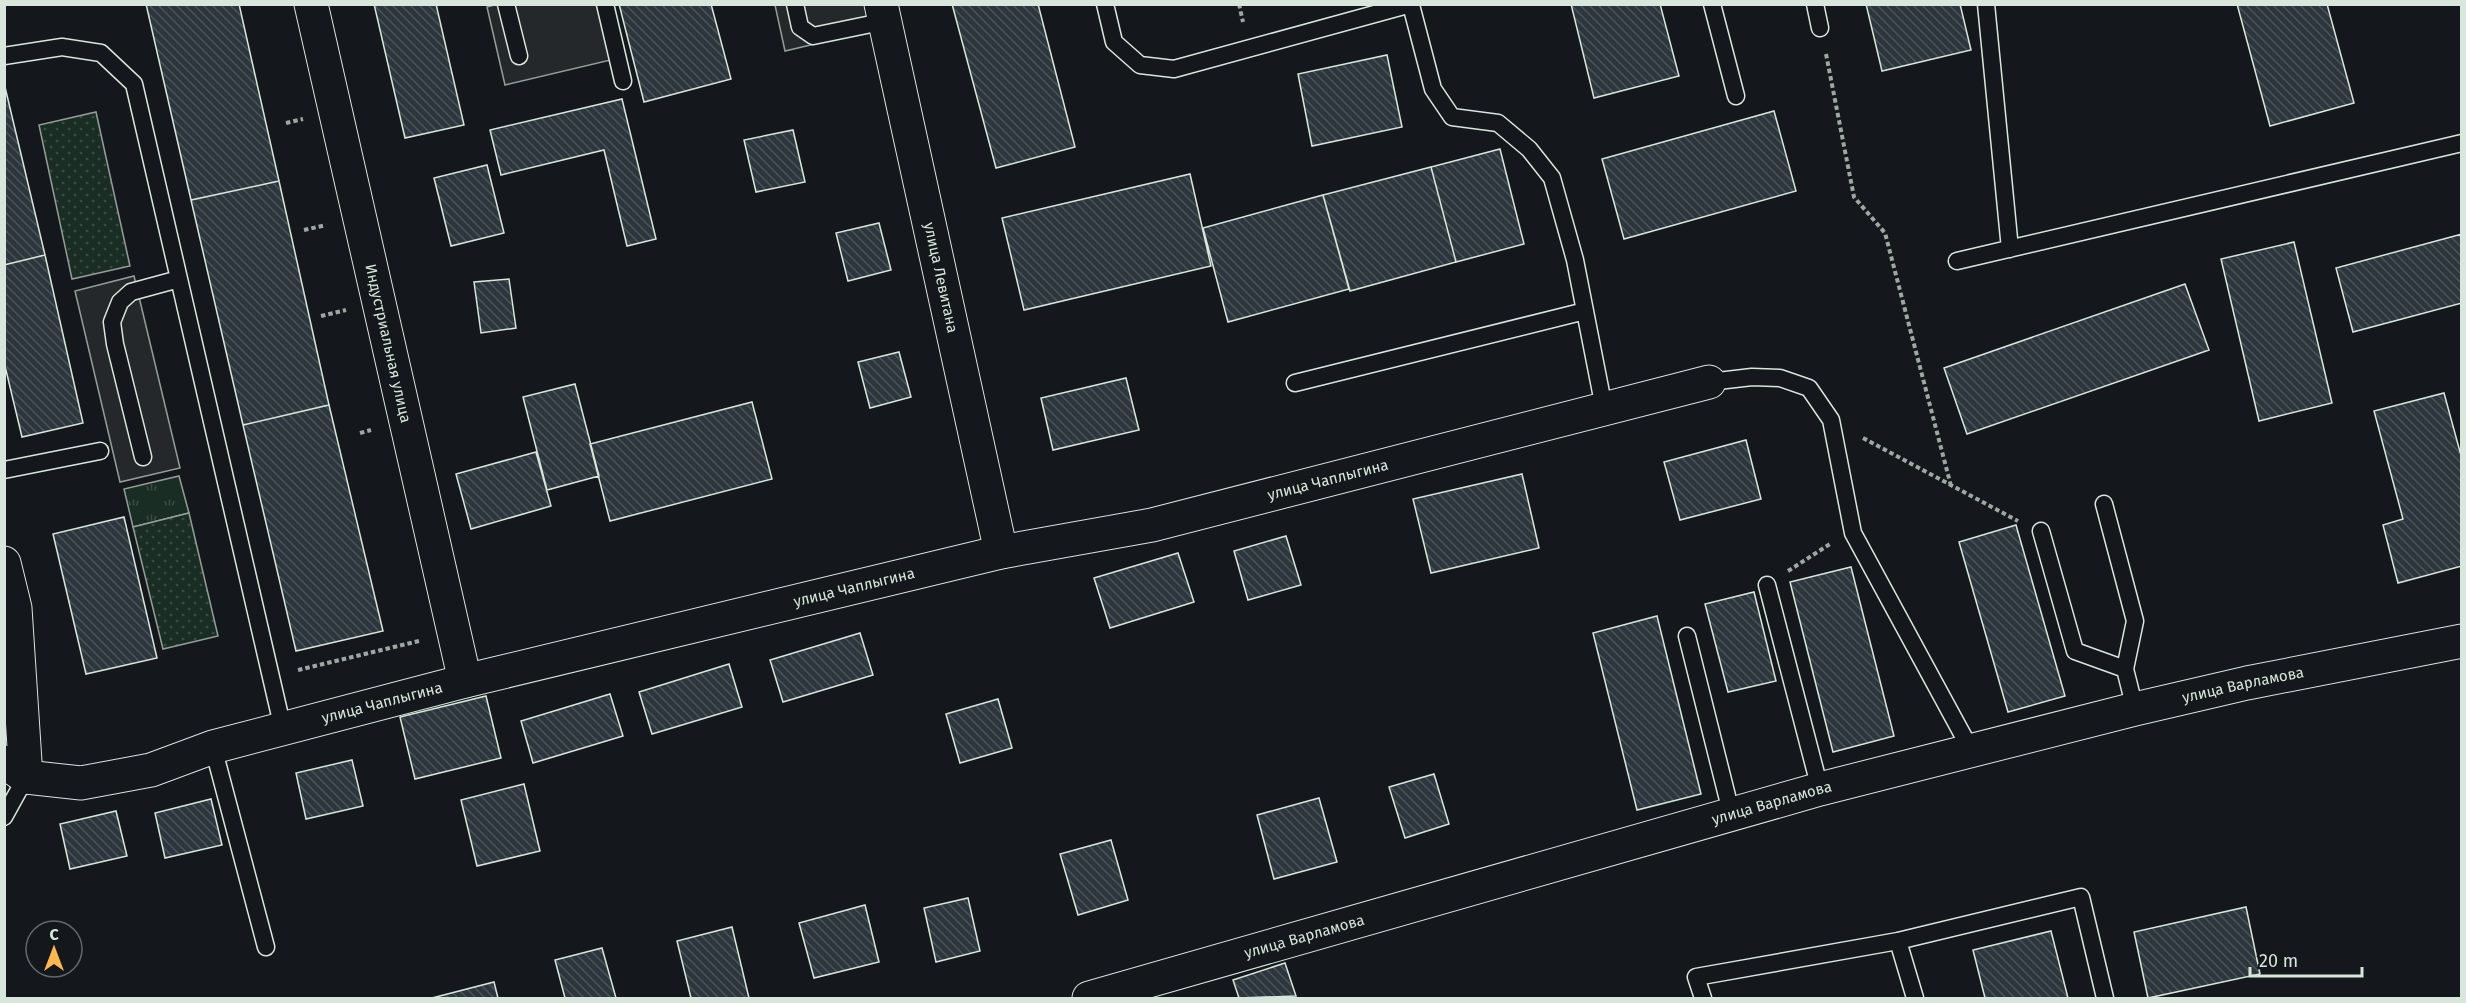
<svg xmlns="http://www.w3.org/2000/svg" width="2466" height="1003" viewBox="0 0 2466 1003" font-family="'Fira Sans',sans-serif">
<defs>
<pattern id="grass-tufts" width="24" height="20" patternUnits="userSpaceOnUse" patternTransform="scale(1.5)"><rect width="24" height="20" fill="#1a2d24"/><path d="M3 7l-1-3M5 7V3M7 7l1-3M15 17l-1-3M17 17v-4M19 17l1-3" fill="none" stroke="#3b4b43"/></pattern>
<pattern id="park-dots" width="8" height="8" patternUnits="userSpaceOnUse" patternTransform="scale(1.5)"><rect width="8" height="8" fill="#1a2d24"/><path d="M2 2h.1M6 6h.1" fill="none" stroke="#3b4b43" stroke-width="1.8" stroke-linecap="round"/></pattern>
<pattern id="building-back-hatch" width="6" height="6" patternUnits="userSpaceOnUse" patternTransform="scale(1.5)"><rect width="6" height="6" fill="#2c363c"/><path d="M-1 5l2 2M0 0l6 6M5-1l2 2" fill="none" stroke="#4a5358"/></pattern>
</defs>
<rect width="100%" height="100%" fill="#14181c"/>
<path fill="url(#grass-tufts)" stroke="#939e99" stroke-width="1.5" d="M179 476 189 513 133 527 124 489Z"/>
<path fill="url(#park-dots)" stroke="#939e99" stroke-width="1.5" d="M96 112 130 266 72 279 39 125Z
M189 513 218 636 163 649 133 527Z"/>
<path fill="#24282b" stroke="#939e99" stroke-width="1.5" d="M498 4 606 5 619 58 505 85 487 7Z
M775 5H869L874 30 785 51Z
M134 276 180 468 120 482 75 291Z"/>
<path fill="url(#building-back-hatch)" stroke="#d8e6dc" stroke-width="1.5" d="M146 4H239L279 181 191 200Z
M374 4H436L464 125 405 138Z
M619 4H711L731 79 644 102Z
M952 4H1038L1075 147 996 168Z
M1571 4H1660L1679 76 1594 98Z
M1866 4H1960L1971 50 1882 71Z
M2237 4H2327L2354 103 2270 126Z
M1387 55 1402 127 1312 146 1298 74Z
M5 87 45 255 4 265V87Z
M622 99 656 239 627 246 604 150 501 175 490 130Z
M1774 111 1796 191 1624 239 1602 159Z
M793 130 805 182 756 192 744 140Z
M1500 149 1524 244 1456 262 1431 167Z
M487 165 504 233 451 246 434 178Z
M1431 167 1456 262 1350 291 1323 195Z
M1190 174 1211 266 1024 310 1002 218Z
M279 181 329 405 243 425 191 200Z
M1323 195 1349 289 1228 322 1203 228Z
M879 223 891 270 848 281 836 233Z
M2462 234V303L2353 332 2336 268Z
M2294 242 2332 403 2259 421 2221 259Z
M45 255 83 423 22 437 4 362V265Z
M509 279 516 328 481 333 474 282Z
M2185 284 2209 350 1967 434 1944 368Z
M899 352 911 397 870 408 858 362Z
M1126 378 1139 430 1053 450 1041 398Z
M575 384 599 476 547 490 523 397Z
M2444 393 2462 459V566L2398 583 2383 525 2403 519 2374 411Z
M752 402 772 479 610 521 590 444Z
M329 405 383 631 296 651 243 425Z
M1746 440 1761 499 1680 520 1664 462Z
M536 452 551 506 471 529 456 474Z
M1522 474 1539 548 1431 573 1413 499Z
M124 517 157 658 86 674 53 534Z
M2016 525 2065 696 2008 712 1959 542Z
M1286 536 1301 585 1248 600 1234 551Z
M1178 553 1194 602 1110 628 1094 578Z
M1851 567 1894 736 1833 752 1790 582Z
M1754 592 1776 681 1728 692 1705 604Z
M1657 616 1701 794 1637 810 1593 633Z
M860 633 873 675 783 702 770 660Z
M729 664 742 707 652 734 639 692Z
M610 694 623 736 533 763 521 721Z
M486 696 501 758 415 779 400 717Z
M998 699 1012 748 960 763 946 714Z
M352 760 363 806 306 819 296 773Z
M1434 774 1449 824 1405 838 1389 787Z
M524 784 540 851 477 866 461 800Z
M1319 798 1337 862 1274 879 1257 815Z
M211 799 222 845 165 858 155 813Z
M116 811 127 856 70 869 60 824Z
M1111 840 1128 900 1078 915 1060 854Z
M968 898 980 951 936 962 924 908Z
M865 905 879 962 814 978 799 923Z
M2246 907 2260 974 2148 998 2134 932Z
M732 927 749 998H691L677 941Z
M2051 931 2068 998H1985L1973 950Z
M602 948 616 998H565L555 960Z
M1285 963 1296 996 1239 998 1233 980Z
M494 982 498 998H432Z"/>
<g fill="none" stroke-linecap="round" stroke-linejoin="round">
<g stroke="#d8e6dc" stroke-width="19">
<path id="service" d="M506 4 519 56
M605 4 623 81
M795 4 800 27 813 36 886 21
M1105 4 1114 42 1140 65 1174 69 1411 4
M1712 4 1736 96
M1815 4 1820 28
M1986 4 2010 249
M1411 5 1433 89 1452 117 1498 123 1529 149 1552 178 1575 260 1604 408
M4 56 62 47 101 53 134 84 283 729
M1957 261 2462 143
M1709 382 1752 377 1780 378 1809 388 1831 420 1853 533 1972 752
M1295 383 1585 311
M143 457 115 344 112 322 120 302 131 292 179 279
M4 470 100 451
M2104 504 2135 621 2125 669 2135 709
M2041 531 2075 651 2125 669
M1767 585 1820 789
M1687 636 1732 816
M213 747 266 947
M4 817 26 777
M1898 941 2081 897 2105 998
M1703 998 1696 977 1898 941 1915 998"/>
</g>
<g stroke="#d8e6dc" stroke-width="35">
<g id="minor">
<path id="s1" d="M311 4 465 681"/>
<path id="s2" d="M881 4 1001 552"/>
<path d="M4 563 15 608 26 777"/>
<path id="s3" d="M4 762 26 777 81 783 151 770 213 747 465 681 1001 552 1152 525 1709 382"/>
<path id="s4" d="M1089 998 1820 789 2135 709 2247 683 2462 641"/>
</g>
</g>
<path stroke="#9da8a2" stroke-width="4" stroke-dasharray="4.5 3" stroke-linecap="butt" d="M1239 4 1243 22
M1826 54 1854 197 1885 233 1951 486
M286 123 303 119
M304 230 326 225
M321 316 346 310
M360 433 371 430
M1863 438 2018 521
M1788 571 1830 544
M298 670 419 641"/>
<use href="#service" stroke="#14181c" stroke-width="16"/>
<use href="#minor" stroke="#14181c" stroke-width="33"/>
</g>
<g text-anchor="middle" stroke-width="4.5" stroke-linejoin="round" paint-order="stroke">
<g font-size="15" fill="#d8e6dc" stroke="#14181c">
<text dy="5" stroke="none"><textPath href="#s2" startOffset="280">улица Левитана</textPath></text>
<text dy="5" stroke="none"><textPath href="#s1" startOffset="348">Индустриальная улица</textPath></text>
<text dy="5" stroke="none"><textPath href="#s3" startOffset="1366">улица Чаплыгина</textPath></text>
<text dy="5" stroke="none"><textPath href="#s3" startOffset="880">улица Чаплыгина</textPath></text>
<text dy="5" stroke="none"><textPath href="#s4" startOffset="1196">улица Варламова</textPath></text>
<text dy="5" stroke="none"><textPath href="#s3" startOffset="394">улица Чаплыгина</textPath></text>
<text dy="5" stroke="none"><textPath href="#s4" startOffset="710">улица Варламова</textPath></text>
<text dy="5" stroke="none"><textPath href="#s4" startOffset="224">улица Варламова</textPath></text>
</g>
</g>
<rect width="2466" height="1003" fill="none" stroke="#d8e6dc" stroke-width="12"/>
<g transform="translate(54 949)"><circle r="28" fill="#14181c" stroke="#626a69" stroke-width="1.5"/>
<path d="M0-4.5L10 22L0 15L-10 22Z" fill="#ffb74d"/>
<text y="-9" font-size="16" font-weight="bold" text-anchor="middle" fill="#d8e6dc">С</text>
</g>
<path d="M2250 967v9h112v-9" fill="none" stroke="#d8e6dc" stroke-width="3"/>
<text x="2259" y="967" font-size="18" fill="#d8e6dc" stroke="#14181c" stroke-width="4.5" paint-order="stroke">20 m</text>
</svg>
